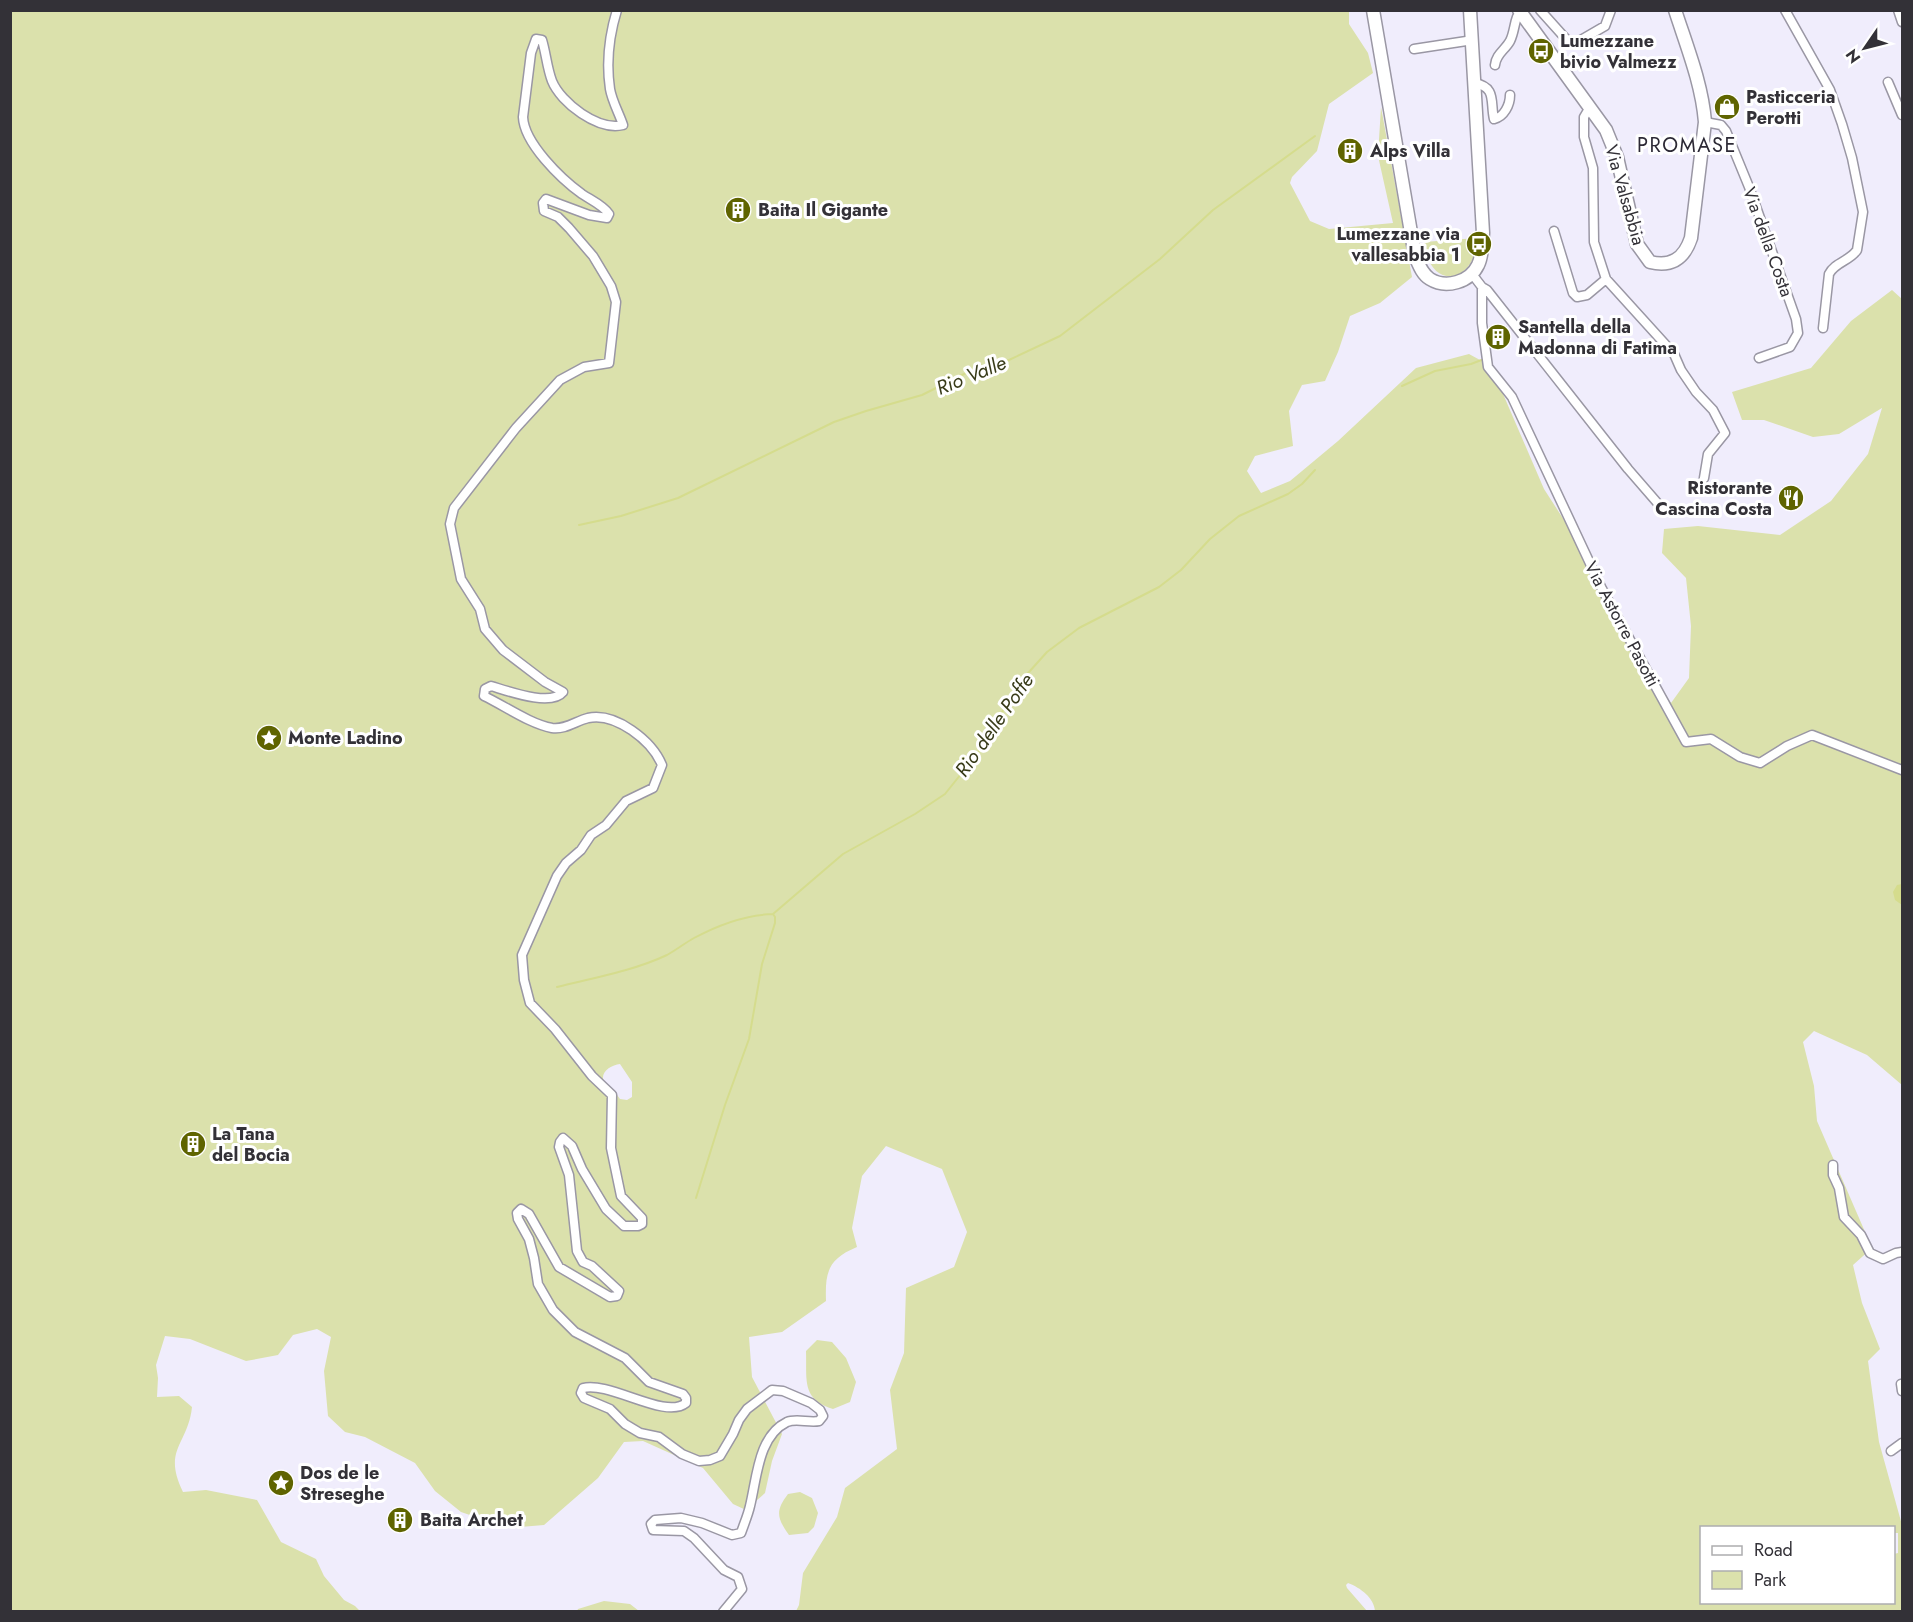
<svg xmlns="http://www.w3.org/2000/svg" width="1913" height="1622" viewBox="0 0 1913 1622" font-family="Jost,sans-serif">
<rect width="100%" height="100%" fill="#f0edfc"/>
<path fill="#dbe1ac" fill-rule="evenodd" d="M11 11H1349V24L1368 53 1373 73 1329 104 1317 151 1292 177 1290 183 1310 221 1329 229 1393 223 1378 156 1381 107 1412 277 1380 303 1350 316 1338 352 1325 381 1302 385 1289 411 1293 446 1255 456 1247 471 1261 493 1290 481 1338 441 1416 368 1469 354 1491 366 1544 489 1584 551 1629 636 1671 703 1689 678 1691 626 1686 578 1662 553 1664 529 1698 526 1780 535 1831 501 1868 454 1882 408 1839 434 1813 437 1764 420H1742L1732 392 1811 368 1851 321 1892 290 1902 299V1085L1867 1055 1814 1031 1803 1042 1814 1086 1817 1121 1872 1248 1853 1265 1862 1303 1880 1349 1868 1361 1879 1442 1902 1525V1611H1375C1374 1598 1361 1588 1348 1583L1346 1585 1347 1588 1367 1611H796L799 1605 803 1573 837 1517 845 1488 897 1449 890 1390 904 1353 906 1288 954 1267 967 1232 942 1169 886 1146 862 1176 852 1228 857 1247C828 1259 825 1272 826 1301L782 1332 749 1337 752 1377 782 1434 772 1461 765 1493 746 1510 733 1504 703 1468 643 1441 624 1442 598 1478 544 1525 508 1528 461 1512 435 1491 415 1463 365 1437 345 1432 328 1416 324 1371 331 1337 317 1329 293 1335 278 1355 246 1361 190 1339 165 1336 156 1365 158 1378 157 1397 179 1396 192 1407C188 1445 162 1449 183 1492L206 1490 257 1500 281 1542 316 1559 324 1576 344 1600 355 1606 360 1611 11 1612ZM620 1064 632 1082V1097L627 1100 620 1099C614 1090 611 1091 606 1085 597 1074 610 1065 620 1064ZM1702 1528H1894V1533H1898V1553L1894 1554V1602H1702Z
M1477 238C1477 282 1430 294 1424 242Z
M817 1340 832 1342 846 1358 856 1382 850 1402 833 1409C801 1399 807 1380 806 1351Z
M800 1492 812 1498 818 1513 814 1527 808 1533 789 1535C777 1518 775 1511 788 1494Z
M604 1601 630 1604 639 1611H577L578 1609Z"/>
<path fill="#d5dc8d" d="M1902 884V905L1895 900 1893 892 1897 885Z"/>
<g fill="none" stroke-linecap="round" stroke-linejoin="round">
<path stroke="#d5dc8d" stroke-width="2" d="M1402 386 1435 371 1471 364 1484 359
M579 525 621 516 678 498 834 422 866 411 922 395 970 371 1009 360 1060 336 1160 259 1213 210 1315 136
M557 987C593 978 633 971 667 955 676 950 685 943 694 938 718 925 746 915 773 914L843 854 915 814 945 794 977 754 1020 682 1047 652 1079 628 1159 587 1181 570 1210 539 1239 516 1288 494 1302 484 1315 470
M696 1198 725 1105 749 1039 762 964 775 923V917L773 914"/>
<g stroke="#9a97a4" stroke-width="11">
<path id="minor" d="M617 10C609 36 606 62 610 89 612 101 619 113 623 125 598 131 561 103 552 81 547 68 546 53 542 40L536 39 531 53 523 117C524 143 561 179 582 194 591 200 603 205 609 214L607 218 589 215 546 199 543 203 544 211 558 217 569 228 593 256 611 286 616 302 609 363 584 367 560 380 516 428 454 508 450 524 461 579 480 609 485 629 503 650 545 682 563 692C551 707 508 691 491 686L485 689 484 696C505 706 530 724 552 728 565 730 576 721 588 718 616 712 652 741 662 765L653 788 626 801 606 825 591 835 581 850 566 863 557 876 522 955 524 980 530 1003 555 1029 592 1076 612 1095 611 1148 621 1196 642 1218V1224L638 1226H624L606 1209 582 1169 572 1146 563 1138 560 1142 559 1147 569 1175 577 1251 583 1262 592 1266 619 1291 617 1296 610 1297 559 1267 529 1214 521 1209 517 1213 518 1219 529 1239 534 1258 538 1284 553 1310 575 1332 625 1358 649 1382 683 1394 686 1398V1403C665 1420 610 1381 583 1388L581 1393 584 1398 610 1409 625 1424 640 1433 659 1437 682 1454 699 1461 710 1460 720 1456 733 1434 739 1420 747 1409 772 1390 783 1391 811 1403 820 1410 823 1416 819 1421C809 1423 796 1418 787 1422 758 1436 757 1478 750 1506 748 1515 744 1524 741 1533L732 1535 702 1523 681 1518 655 1520 651 1524 653 1530 684 1531 694 1538 724 1570 738 1577 742 1589 723 1612
M1540 10 1566 39 1574 44 1605 26 1611 10
M1785 10 1830 90 1842 124 1852 158 1863 212 1857 250C1850 261 1835 262 1829 274L1823 328
M1898 10 1902 22
M1414 49 1473 40
M1495 65C1496 54 1505 50 1510 41 1514 33 1514 25 1517 17L1521 14
M1888 82 1902 115
M1474 83C1497 87 1490 102 1494 119 1504 117 1510 105 1510 95
M1590 107 1584 117V137L1593 168 1594 242 1606 279 1674 354 1681 370 1696 392 1713 410 1725 433 1708 454 1704 478
M1705 122 1721 125 1726 131 1749 187 1796 319 1798 333 1790 347 1759 358
M1554 231 1573 293 1577 297 1587 295 1606 279
M1472 274 1482 287 1487 290 1628 469 1661 507
M1482 287V323L1488 367 1512 397 1602 589 1686 742 1711 739 1740 757 1760 763 1787 746 1812 735 1902 770
M1833 1165V1175L1839 1188 1844 1217 1861 1235 1870 1253 1883 1259 1896 1253 1902 1252
M1901 1384 1902 1391
M1891 1451 1902 1443"/>
</g>
<g stroke="#9a97a4" stroke-width="15">
<path id="secondary" d="M1373 10 1415 256C1419 265 1422 274 1430 279 1446 289 1470 282 1478 265 1483 255 1482 243 1483 233L1470 10
M1519 10 1606 130 1617 157 1637 244 1650 262C1671 267 1684 259 1691 238L1705 122C1702 84 1687 47 1675 10"/>
</g>
<use href="#minor" stroke="#fff" stroke-width="8"/>
<use href="#secondary" stroke="#fff" stroke-width="12"/>
</g>
<defs>
<g id="bus-disc" transform="scale(1.35)"><circle r="9.5" fill="#5f6400" stroke="#fff"/><path d="M-5-6H5V4H4V6H2V4H-2V6H-4V4H-5ZM-3.5-4V0h7V-4ZM-3.5 1.2v1.5H-2V1.2ZM2 1.2v1.5H3.5V1.2Z" fill="#fff"/></g>
<g id="shop-disc" transform="scale(1.35)"><circle r="9.5" fill="#5f6400" stroke="#fff"/><path d="M-5-2.5h2.3a2.7 3.5 0 0 1 5.4 0H5L5.5 6h-11ZM-1.5-2.5h3a1.5 2.3 0 0 0-3 0Z" fill="#fff"/></g>
<g id="building-disc" transform="scale(1.35)"><circle r="9.5" fill="#5f6400" stroke="#fff"/><path d="M-4-6H4V6H1V3H-1V6H-4ZM-2.5-4.3h1.7v1.8h-1.7ZM.8-4.3h1.7v1.8H.8ZM-2.5-1h1.7V.8h-1.7ZM.8-1h1.7V.8H.8Z" fill="#fff"/></g>
<g id="restaurant-disc" transform="scale(1.35)"><circle r="9.5" fill="#5f6400" stroke="#fff"/><path d="M-5-6h1v4h1v-4h1v4h1v-4h1v5L-1.5 .5V6h-2V.5L-5-1ZM5-6V6H3V1.5H1.5Q1.5-4 5-6Z" fill="#fff"/></g>
<g id="sight-disc" transform="scale(1.35)"><circle r="9.5" fill="#5f6400" stroke="#fff"/><path d="M0-6L1.8-2.2L6-1.7L2.9 1.2L3.7 5.4L0 3.3L-3.7 5.4L-2.9 1.2L-6-1.7L-1.8-2.2Z" fill="#fff"/></g>
</defs>
<g fill-rule="evenodd">
<use href="#bus-disc" x="1541" y="51"/>
<use href="#shop-disc" x="1727" y="107"/>
<use href="#building-disc" x="1350" y="151"/>
<use href="#building-disc" x="738" y="210"/>
<use href="#bus-disc" x="1479" y="244"/>
<use href="#building-disc" x="1498" y="337"/>
<use href="#restaurant-disc" x="1791" y="498"/>
<use href="#sight-disc" x="269" y="738"/>
<use href="#building-disc" x="193" y="1144"/>
<use href="#sight-disc" x="281" y="1483"/>
<use href="#building-disc" x="400" y="1520"/>
</g>
<g text-anchor="middle" stroke-width="6" stroke-linejoin="round" paint-order="stroke">
<g font-size="18" font-weight="bold" fill="#333137" stroke="#fff" text-anchor="start">
<text x="1560" y="47">Lumezzane<tspan x="1560" dy="21">bivio Valmezz</tspan></text>
<text x="1746" y="103">Pasticceria<tspan x="1746" dy="21">Perotti</tspan></text>
<text x="1370" y="157">Alps Villa</text>
<text x="758" y="216">Baita Il Gigante</text>
<text x="1460" y="240" text-anchor="end">Lumezzane via<tspan x="1460" dy="21">vallesabbia 1</tspan></text>
<text x="1518" y="333">Santella della<tspan x="1518" dy="21">Madonna di Fatima</tspan></text>
<text x="1772" y="494" text-anchor="end">Ristorante<tspan x="1772" dy="21">Cascina Costa</tspan></text>
<text x="288" y="744">Monte Ladino</text>
<text x="212" y="1140">La Tana<tspan x="212" dy="21">del Bocia</tspan></text>
<text x="300" y="1479">Dos de le<tspan x="300" dy="21">Streseghe</tspan></text>
<text x="420" y="1526">Baita Archet</text>
</g>
<g font-size="18" fill="#333137" stroke="#fff">
<text transform="translate(1625 195) rotate(74)" y="6">Via Valsabbia</text>
<text transform="translate(1768 242) rotate(70)" y="6">Via della Costa</text>
<text transform="translate(1622 624) rotate(62)" y="6">Via Astorre Pasotti</text>
</g>
<g font-size="20" letter-spacing="1.5" fill="#2c2935" stroke="#fff">
<text x="1687" y="152">PROMASE</text>
</g>
<g font-size="20" font-style="italic" fill="#383b19" stroke="#fff">
<text transform="translate(971 375) rotate(-22)" y="7">Rio Valle</text>
<text transform="translate(994 725) rotate(-55)" y="7">Rio delle Poffe</text>
</g>
</g>
<rect width="1913" height="1622" fill="none" stroke="#333137" stroke-width="24"/>
<rect x="1700" y="1526" width="195" height="78" fill="#ffffff" stroke="#adadaf" stroke-width="1.5"/>
<rect x="1712" y="1546" width="30" height="9" fill="#ffffff" stroke="#adadaf" stroke-width="1.5"/>
<text x="1754" y="1556" font-size="18" fill="#333137">Road</text>
<rect x="1712" y="1571" width="30" height="18" fill="#dbe1ac" stroke="#adadaf" stroke-width="1.5"/>
<text x="1754" y="1586" font-size="18" fill="#333137">Park</text>
<g transform="translate(1865 48) rotate(235)" stroke="#ffffff" stroke-width="4.5" paint-order="stroke">
<path d="M0-4.5L10 22L0 15L-10 22Z" fill="#333137"/>
<text y="-9" font-size="16" font-weight="bold" text-anchor="middle" fill="#333137">N</text>
</g>
</svg>
